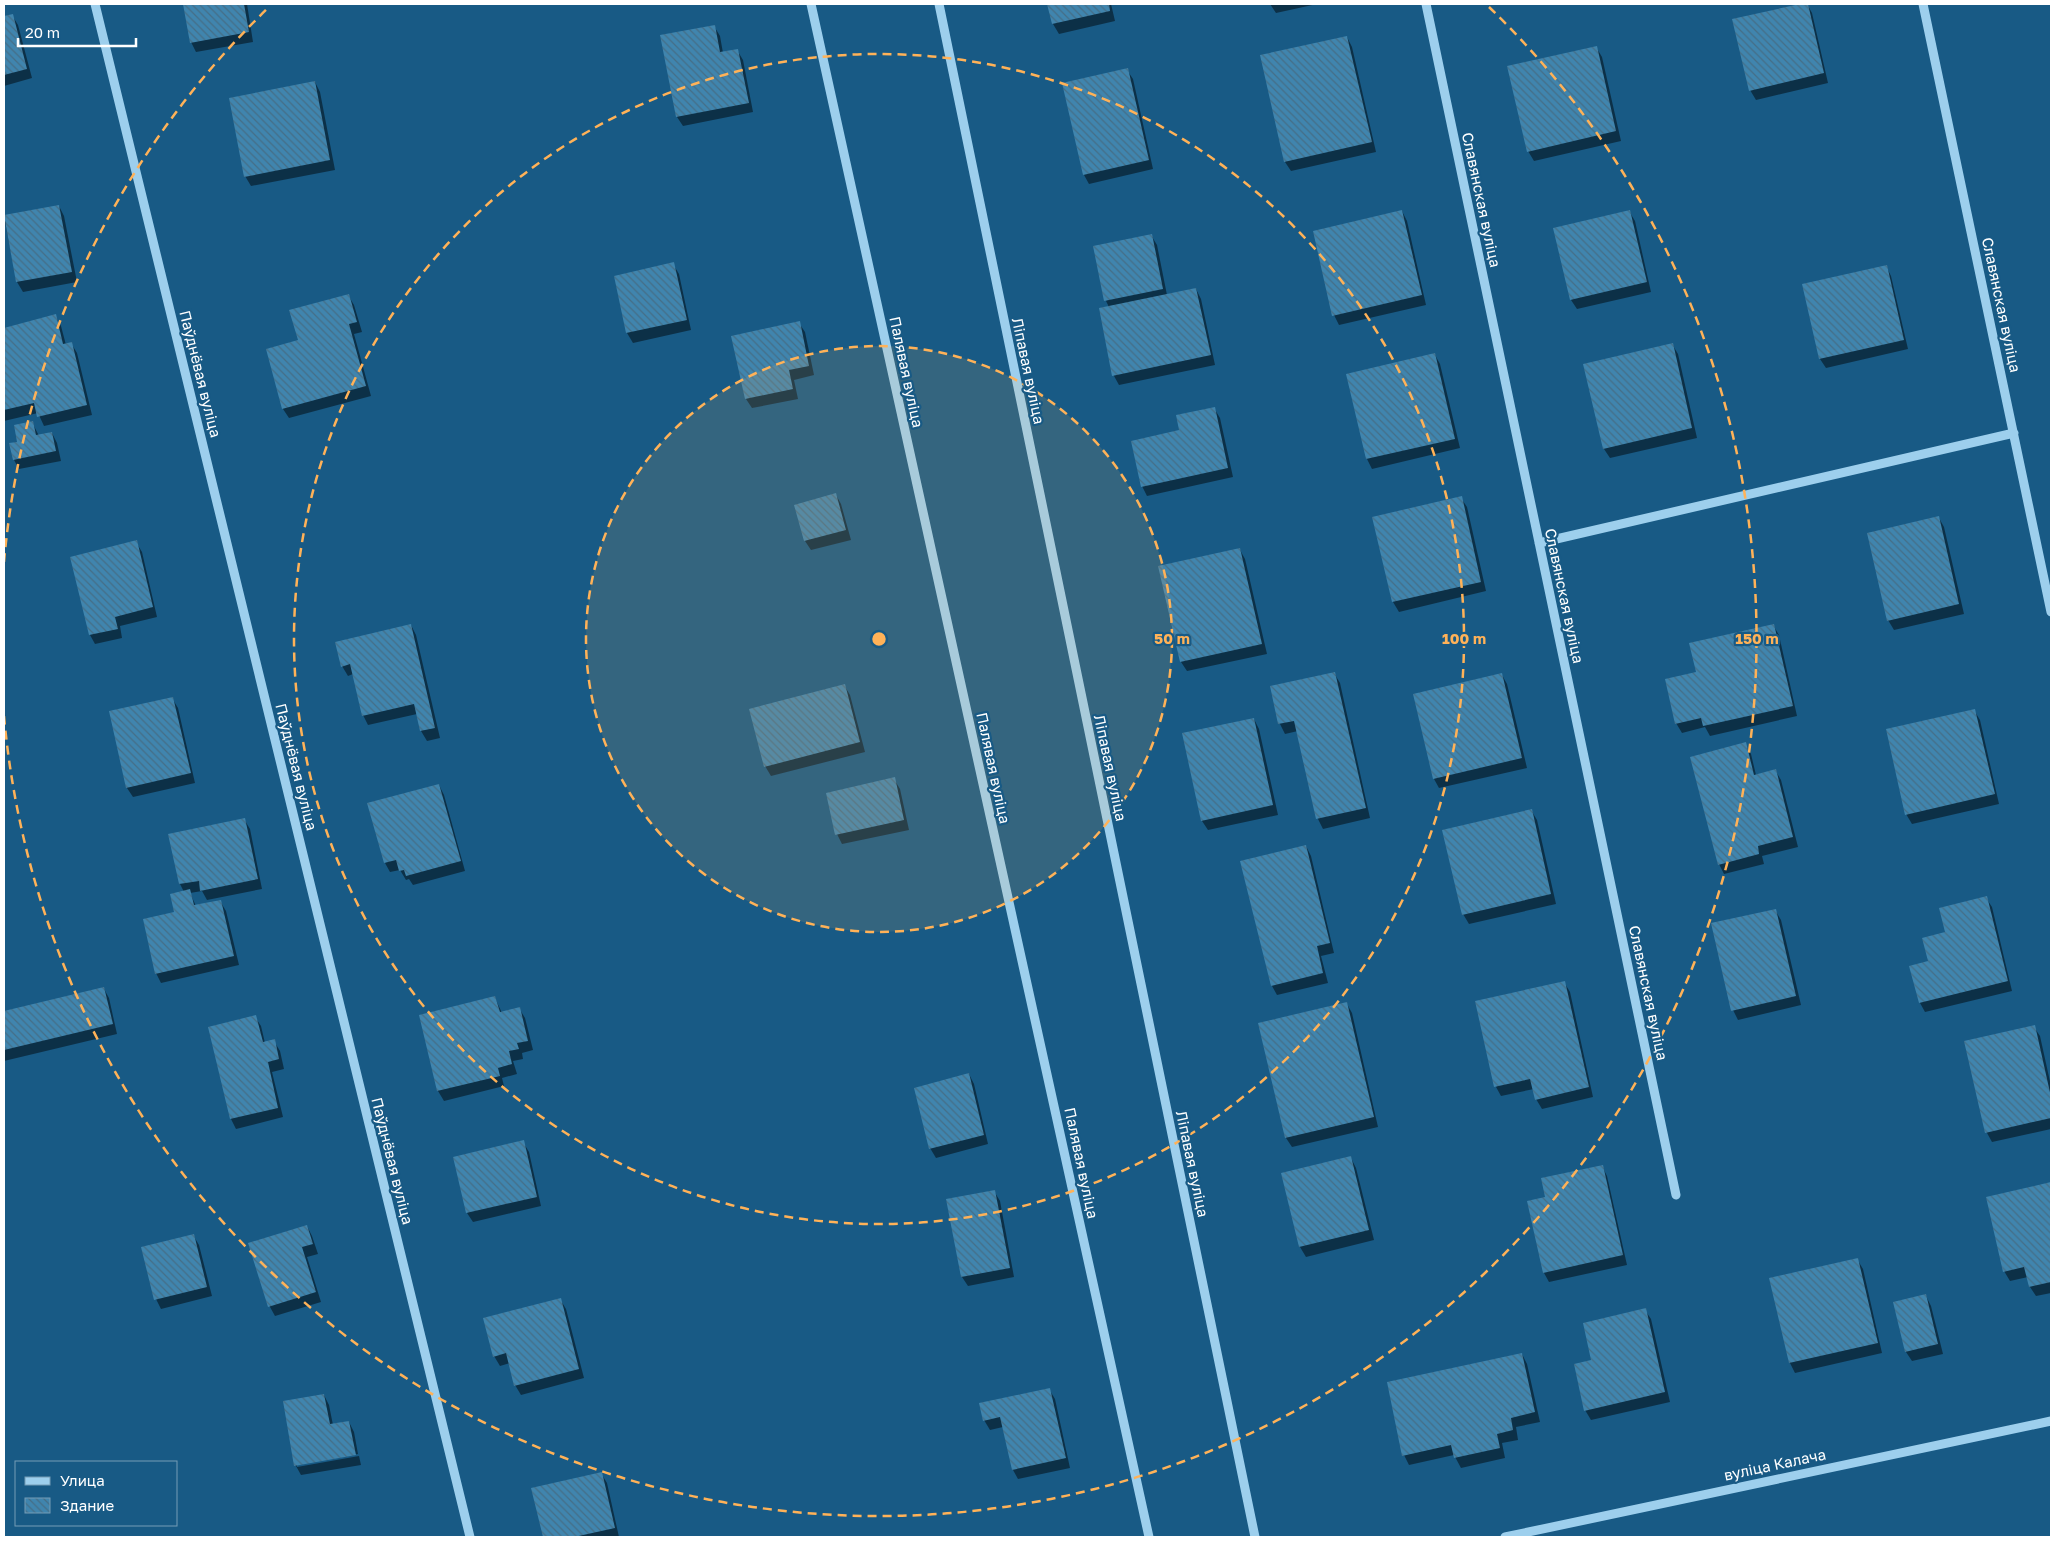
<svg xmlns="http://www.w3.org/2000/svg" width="2055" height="1541" viewBox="0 0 2055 1541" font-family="'Golos Text',sans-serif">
<defs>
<pattern id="building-back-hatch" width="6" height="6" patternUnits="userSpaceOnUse" patternTransform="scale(1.25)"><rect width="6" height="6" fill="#4085ae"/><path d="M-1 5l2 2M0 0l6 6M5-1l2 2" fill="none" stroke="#456e87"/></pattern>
</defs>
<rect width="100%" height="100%" fill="#185a85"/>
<path fill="#0007" d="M184 4H247L253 42 196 52 191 42Z
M1048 4H1111L1115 21 1059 34 1053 24Z
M1270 4H1317L1276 13Z
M1807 4 1812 13 1828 83 1756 100 1750 90 1734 20Z
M12 15 18 25 32 78 4 86V17Z
M714 26 720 36 723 53 737 50 743 60 753 112 683 126 677 117Z
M1347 37 1352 47 1376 152 1291 171 1285 162Z
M1596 47 1602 57 1621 141 1534 161 1528 151Z
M1127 70 1133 79 1153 169 1089 184 1084 175Z
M315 82 320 92 335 170 251 186 245 176Z
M59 206 64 216 77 282 23 292 17 282 4 217Z
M1402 211 1407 221 1426 305 1339 325 1334 315Z
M1629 211 1635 221 1651 292 1577 309 1571 300Z
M1151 235 1157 245 1167 295 1196 289 1201 299 1215 365 1119 385 1114 376 1109 307 1106 301Z
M673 264 679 274 691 330 633 343 627 333 615 277Z
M1886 266 1891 276 1908 349 1826 368 1820 359Z
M348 295 354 305 362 332 354 334 371 396 289 418 283 409 267 349 299 341Z
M55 316 61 326 66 345 71 343 77 353 92 415 44 426 38 413 4 421V329Z
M799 323 805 332 814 375 794 380 798 399 752 408 746 399Z
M1672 344 1678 354 1697 438 1610 458 1604 449Z
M1435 355 1440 364 1460 448 1372 469 1367 459Z
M1214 408 1220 418 1233 477 1147 496 1142 486 1181 431Z
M32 422 39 436 52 433 57 443 61 461 19 469 14 460 19 443Z
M836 495 841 504 851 540 811 550 805 541Z
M1461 498 1467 507 1486 591 1399 612 1393 602 1374 518Z
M1939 518 1944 527 1964 614 1894 630 1888 620Z
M136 542 142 552 157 617 120 626 122 638 95 644 90 635Z
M1240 550 1245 559 1267 654 1187 671 1181 662 1160 567Z
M411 625 416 635 440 738 427 741 421 731 417 714 368 725 363 715 353 674 348 676 342 666Z
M1773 625 1779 635 1797 716 1710 736 1705 727 1682 733 1676 723 1697 673Z
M1334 673 1340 683 1370 818 1323 829 1318 819 1298 731 1285 734 1280 724 1271 687Z
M1502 675 1507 684 1527 768 1439 788 1434 779Z
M844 685 850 695 865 752 771 776 765 766Z
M172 698 178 708 195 783 133 797 127 788Z
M1974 710 1980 720 1999 804 1912 824 1906 814Z
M1254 719 1259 729 1278 815 1208 830 1202 821Z
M1745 744 1751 754 1756 775 1775 770 1781 780 1798 847 1762 856 1764 864 1724 874 1719 864Z
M894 779 900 789 909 830 842 844 837 834Z
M439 785 444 795 465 871 413 885 409 879 406 880 400 870 390 872 385 863Z
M1531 810 1537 820 1556 904 1469 924 1463 914Z
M244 819 250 829 262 889 207 900 202 891 190 893 196 906 220 901 226 911 239 965 161 983 156 973 184 892 180 884 170 835Z
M1306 846 1311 856 1334 953 1321 956 1328 983 1277 995 1272 986Z
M1986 898 1992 907 2012 991 1925 1012 1920 1003 1929 962 1947 933Z
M1775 910 1781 920 1801 1005 1738 1020 1733 1010Z
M1564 982 1570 992 1593 1097 1542 1109 1536 1099 1534 1089 1501 1096 1496 1087Z
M104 989 109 998 117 1034 4 1061V1013Z
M495 998 502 1013 519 1008 525 1018 533 1050 522 1053 523 1059 513 1061 517 1074 502 1078 504 1086 444 1101 438 1091 420 1016Z
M1347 1004 1352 1013 1378 1127 1292 1147 1286 1138 1259 1024Z
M255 1017 261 1026 265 1043 274 1041 280 1051 284 1069 272 1072 283 1117 236 1129 231 1119 209 1028Z
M2034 1027 2040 1036 2051 1086V1129L1992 1142 1987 1133Z
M969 1074 974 1084 988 1144 936 1158 930 1148Z
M523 1142 529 1152 541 1206 473 1222 467 1213Z
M1351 1158 1356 1168 1374 1240 1306 1257 1300 1247 1283 1174Z
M1602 1166 1607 1176 1627 1265 1549 1282 1544 1273 1547 1198Z
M2051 1184V1293L2036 1296 2030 1287 2028 1277 2010 1281 2004 1271 1987 1198Z
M994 1191 1000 1201 1014 1277 968 1286 962 1277Z
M307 1226 312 1236 318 1254 307 1257 321 1302 275 1316 270 1307 250 1244Z
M193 1235 199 1245 212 1296 161 1309 156 1299Z
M1857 1259 1863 1269 1882 1353 1795 1373 1790 1363 1771 1279Z
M1926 1296 1931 1306 1943 1354 1912 1361 1906 1352Z
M560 1299 566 1309 584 1378 521 1395 515 1385 510 1363 500 1366 494 1356Z
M1645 1310 1651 1319 1670 1402 1591 1420 1585 1410Z
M1522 1354 1527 1364 1540 1422 1516 1427 1518 1440 1502 1443 1505 1458 1461 1468 1454 1455 1409 1465 1404 1455Z
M1049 1389 1055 1399 1070 1468 1018 1479 1013 1470 1003 1427 990 1430 984 1420Z
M324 1395 329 1405 333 1425 349 1422 354 1432 358 1454 297 1464V1467L359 1456 361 1465 301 1475 296 1466 284 1402Z
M601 1473 607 1483 619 1537H544L533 1489Z"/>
<path fill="url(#building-back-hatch)" d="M183 4H244L249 32 190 43Z
M1047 4H1109L1110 11 1052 24Z
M1800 4H1808L1824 73 1749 91 1732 19Z
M13 14 27 69 4 75V16Z
M715 25 720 52 738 49 749 103 676 117 660 35Z
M1347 36 1372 142 1284 162 1260 55Z
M1597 46 1616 131 1527 152 1507 66Z
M1128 68 1149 160 1083 175 1062 83Z
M315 81 330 160 244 177 229 98Z
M59 205 72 272 16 282 4 215Z
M1402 210 1422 295 1332 316 1313 231Z
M1630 210 1647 282 1570 300 1553 228Z
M1152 234 1163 289 1104 301 1093 246Z
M674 262 687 320 626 333 614 276Z
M1887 265 1904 340 1819 359 1802 284Z
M1196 288 1211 355 1112 376 1099 308Z
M349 294 357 322 349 324 366 386 282 409 266 349 298 340 289 310Z
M56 314 63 344 72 342 87 405 37 417 34 403 4 410V328Z
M800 321 809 366 789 370 793 389 745 399 731 336Z
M1673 343 1692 428 1603 449 1583 364Z
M1435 353 1455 439 1366 459 1346 374Z
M1215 407 1228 468 1141 487 1131 441 1179 430 1176 415Z
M33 421 36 435 52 432 56 451 13 460 9 443 17 442 14 425Z
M836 493 846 530 804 541 794 505Z
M1462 496 1481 582 1392 602 1372 517Z
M1939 516 1959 604 1887 621 1867 533Z
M137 540 153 607 115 617 118 629 89 635 70 557Z
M1240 548 1262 644 1180 662 1158 566Z
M411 624 435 728 420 731 414 704 362 716 350 664 341 667 335 642Z
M1774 624 1793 706 1703 726 1701 718 1675 724 1665 679 1696 672 1689 643Z
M1335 672 1366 808 1316 819 1294 721 1278 724 1270 686Z
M1502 673 1522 758 1433 779 1413 694Z
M845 684 860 742 764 767 749 709Z
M173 697 191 773 126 788 109 711Z
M1975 709 1995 794 1905 815 1886 729Z
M1254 718 1273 805 1201 821 1182 733Z
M1746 742 1754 775 1776 769 1793 837 1758 846 1759 854 1718 865 1690 757Z
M895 777 904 820 835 835 826 793Z
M439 784 461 861 406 876 404 870 399 871 396 860 384 863 367 803Z
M1532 809 1551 894 1462 915 1442 830Z
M245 818 258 879 200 891 199 881 179 884 168 834Z
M1306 845 1330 943 1317 946 1323 973 1271 986 1240 861Z
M190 889 194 905 221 900 234 956 155 974 143 919 174 912 170 894Z
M1987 896 2008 981 1919 1003 1909 966 1928 961 1922 938 1945 932 1939 908Z
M1776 909 1796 996 1731 1011 1711 923Z
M1565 981 1589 1087 1535 1100 1530 1079 1494 1087 1475 1001Z
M104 987 113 1024 4 1050V1011Z
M495 996 500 1012 520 1007 528 1041 517 1043 519 1049 509 1051 512 1064 498 1068 500 1076 437 1091 419 1015Z
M1347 1002 1374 1117 1285 1138 1258 1023Z
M256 1015 263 1042 275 1039 279 1059 268 1062 278 1108 230 1119 208 1027Z
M2035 1025 2051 1097V1118L1985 1133 1964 1041Z
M969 1073 984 1135 929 1149 914 1088Z
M524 1140 537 1197 466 1213 453 1157Z
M1351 1156 1369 1230 1299 1247 1281 1173Z
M1603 1165 1623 1255 1543 1273 1527 1201 1545 1197 1541 1178Z
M2051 1182V1282L2029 1287 2024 1267 2003 1272 1986 1197Z
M995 1190 1010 1268 961 1277 946 1199Z
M307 1225 313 1244 302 1247 316 1292 268 1307 248 1243Z
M194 1234 207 1287 154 1300 141 1247Z
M1858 1258 1878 1343 1789 1363 1769 1278Z
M1926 1294 1938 1344 1905 1352 1893 1302Z
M561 1298 579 1369 514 1386 506 1353 493 1357 483 1318Z
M1646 1308 1665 1392 1584 1411 1574 1364 1591 1360 1583 1323Z
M1522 1353 1535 1412 1511 1418 1513 1430 1497 1434 1500 1448 1454 1458 1451 1445 1402 1456 1387 1382Z
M1050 1388 1066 1458 1012 1470 1000 1417 983 1421 979 1403Z
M324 1394 330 1424 349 1421 356 1455 294 1466 283 1401Z
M602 1472 615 1528 574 1537H543L531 1488Z"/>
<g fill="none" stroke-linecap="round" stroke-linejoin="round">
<path stroke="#9dcfed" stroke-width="9" d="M95 4 470 1537
M811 4 1149 1537
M939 4 1255 1537
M1426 4 1676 1195
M1923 4 2051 612
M1539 543 2014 433
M1505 1537 2051 1421"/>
</g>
<circle cx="879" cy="639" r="293" fill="#ffb258" fill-opacity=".12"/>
<g fill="none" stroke="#ffb258" stroke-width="2.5" stroke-dasharray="9 6">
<circle cx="879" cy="639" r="293"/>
<circle cx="879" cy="639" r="585"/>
<path d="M4 562A878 878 0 0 1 269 7M1489 7A878 878 0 1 1 4 716"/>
</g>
<g text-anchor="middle" stroke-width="4.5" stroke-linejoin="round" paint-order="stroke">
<g font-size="15" fill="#fff" stroke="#185a85">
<text transform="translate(1481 200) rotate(78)" y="5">Славянская вуліца</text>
<text transform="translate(2001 305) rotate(78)" y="5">Славянская вуліца</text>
<text transform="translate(1028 371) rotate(78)" y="5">Ліпавая вуліца</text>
<text transform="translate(906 372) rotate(78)" y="5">Палявая вуліца</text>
<text transform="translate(200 374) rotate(76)" y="5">Паўднёвая вуліца</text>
<text transform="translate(1564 596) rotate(78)" y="5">Славянская вуліца</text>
<text transform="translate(296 767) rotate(76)" y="5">Паўднёвая вуліца</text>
<text transform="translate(993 768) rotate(78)" y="5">Палявая вуліца</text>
<text transform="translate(1110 768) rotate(78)" y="5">Ліпавая вуліца</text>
<text transform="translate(1648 993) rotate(78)" y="5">Славянская вуліца</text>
<text transform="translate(392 1161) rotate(76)" y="5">Паўднёвая вуліца</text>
<text transform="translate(1081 1163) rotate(78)" y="5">Палявая вуліца</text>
<text transform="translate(1192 1164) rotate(78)" y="5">Ліпавая вуліца</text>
<text transform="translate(1775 1465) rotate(-12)" y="5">вуліца Калача</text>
</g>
</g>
<circle cx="879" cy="639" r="8" fill="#ffb258" stroke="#185a85" stroke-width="2.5"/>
<g font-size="15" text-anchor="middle" font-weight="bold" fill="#ffb258" stroke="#185a85" stroke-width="4.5" stroke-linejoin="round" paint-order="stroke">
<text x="1172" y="644">50 m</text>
<text x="1464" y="644">100 m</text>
<text x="1757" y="644">150 m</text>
</g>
<rect width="2055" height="1541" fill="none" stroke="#ffffff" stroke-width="10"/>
<rect x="15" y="1461" width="162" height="65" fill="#185a85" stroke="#749cb6"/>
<rect x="25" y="1477" width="25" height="8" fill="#9dcfed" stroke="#749cb6"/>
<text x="60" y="1486" font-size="15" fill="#ffffff">Улица</text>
<rect x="25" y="1498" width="25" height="15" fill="url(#building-back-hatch)" stroke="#749cb6"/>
<text x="60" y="1511" font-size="15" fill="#ffffff">Здание</text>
<path d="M18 38v8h118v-8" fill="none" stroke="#ffffff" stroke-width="2.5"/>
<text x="25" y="38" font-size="15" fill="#ffffff" stroke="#185a85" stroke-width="4" paint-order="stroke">20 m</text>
</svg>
